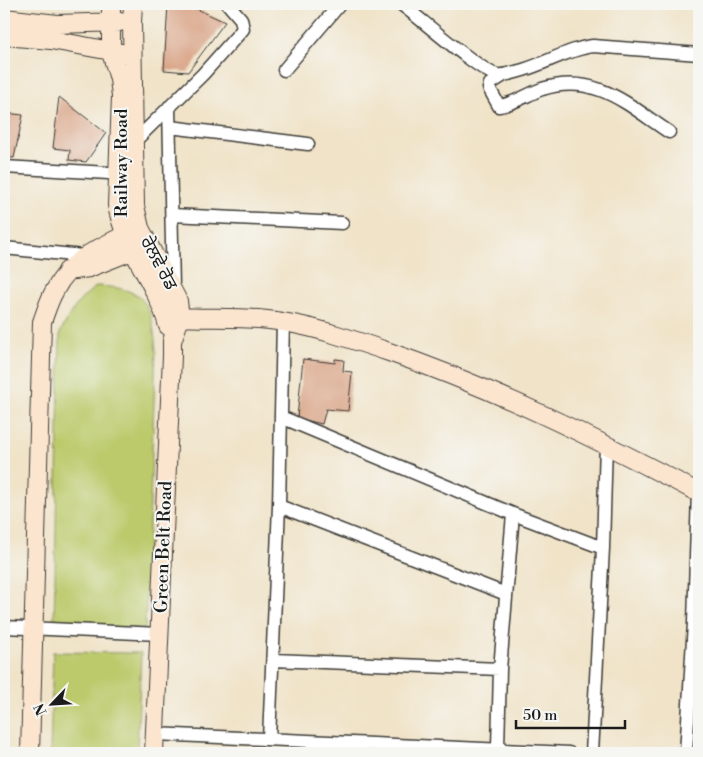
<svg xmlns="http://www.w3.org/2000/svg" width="703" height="757" viewBox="0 0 703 757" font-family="'Libre Bodoni','Noto Sans Gurmukhi',serif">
<rect width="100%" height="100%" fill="#f6f6f2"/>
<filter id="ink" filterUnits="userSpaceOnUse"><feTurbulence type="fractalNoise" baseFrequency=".02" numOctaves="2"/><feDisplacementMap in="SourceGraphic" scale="10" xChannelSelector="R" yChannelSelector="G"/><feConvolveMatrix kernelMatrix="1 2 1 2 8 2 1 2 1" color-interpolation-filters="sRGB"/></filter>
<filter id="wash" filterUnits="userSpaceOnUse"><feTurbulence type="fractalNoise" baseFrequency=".0096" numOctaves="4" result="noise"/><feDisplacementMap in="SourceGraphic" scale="20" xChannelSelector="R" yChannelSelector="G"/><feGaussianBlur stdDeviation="1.12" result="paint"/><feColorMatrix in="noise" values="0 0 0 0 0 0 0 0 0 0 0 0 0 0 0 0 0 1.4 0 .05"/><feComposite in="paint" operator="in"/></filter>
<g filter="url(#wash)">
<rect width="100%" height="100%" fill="#f0e3c8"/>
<path fill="#bcca6c" stroke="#6c7344" d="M97 286C147 288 152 304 156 351L145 629 54 624 60 333C70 313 78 299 97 286Z
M53 652 141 653 137 753H50Z"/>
<g id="blocks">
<path fill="#d9a385" d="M168 4H186L225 22 188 72 164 70Z
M59 97 106 133 86 162 69 160 70 150 53 148Z
M4 113 23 115 14 158 4 157Z
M303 359 335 363V359L344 360 343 371 352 372 348 411 326 409 322 424 297 418Z"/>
</g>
</g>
<g filter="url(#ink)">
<use href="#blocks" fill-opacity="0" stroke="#3c3a36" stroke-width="1"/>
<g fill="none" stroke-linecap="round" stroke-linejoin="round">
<g stroke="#3c3a36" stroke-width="15">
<path id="street" d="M401 4C420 18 479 71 497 75 506 76 515 72 523 70 547 63 568 49 593 46L699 54
M284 70 340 4
M504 75 490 84 489 88 499 106C514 104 528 94 542 89 595 72 628 105 669 132
M169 107 173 288
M170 127 308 144
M135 141 203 74 243 29 241 19 228 4
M4 167 126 174
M172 215 342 223
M4 248 83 256
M281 417 513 514
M279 506 506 594
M694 623 698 492
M4 627 160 634
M273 660 500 669 513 514 603 548 606 443
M155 734 569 753
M269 739 279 506 283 322
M498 748 500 669
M592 753 603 548
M686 753 694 623 699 625"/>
</g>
<g stroke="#3c3a36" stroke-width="20">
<path id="secondary" d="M111 4V52L119 79 121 96 117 205C125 250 157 283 168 326
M133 4 132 23 135 206 140 228 178 301 180 318 172 341V356L154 753
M4 18 57 24 120 22
M4 36 51 40 122 53
M67 271 89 268 142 247
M166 316C205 320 244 315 283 322 319 328 354 340 389 352 496 389 599 440 699 493
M30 753 42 322C46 311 49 300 55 290 72 256 108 244 140 228"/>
</g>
<use href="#street" stroke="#fff" stroke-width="12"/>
<use href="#secondary" stroke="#fbe5cf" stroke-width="18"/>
</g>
</g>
<g text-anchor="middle" stroke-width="4" stroke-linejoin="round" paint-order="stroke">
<g font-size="18" fill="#1c1c1c" stroke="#f6f6f2">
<text transform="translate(121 163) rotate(-90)" y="6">Railway Road</text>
<text transform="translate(159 263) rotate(62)" y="6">ਰੇਲਵੇ ਰੋਡ</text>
<text transform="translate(163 547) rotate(-88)" y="6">Green Belt Road</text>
</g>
</g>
<rect width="703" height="757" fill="none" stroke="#f6f6f2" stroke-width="20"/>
<g transform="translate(52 704) rotate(245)" stroke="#f6f6f2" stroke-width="4" paint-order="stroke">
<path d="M0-4L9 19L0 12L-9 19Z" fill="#1c1c1c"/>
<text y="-8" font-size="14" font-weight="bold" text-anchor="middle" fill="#1c1c1c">N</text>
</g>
<path d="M516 720v8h109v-8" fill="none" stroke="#1c1c1c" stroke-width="2.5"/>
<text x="523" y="720" font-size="15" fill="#1c1c1c" stroke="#f6f6f2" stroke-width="4" paint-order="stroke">50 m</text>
</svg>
